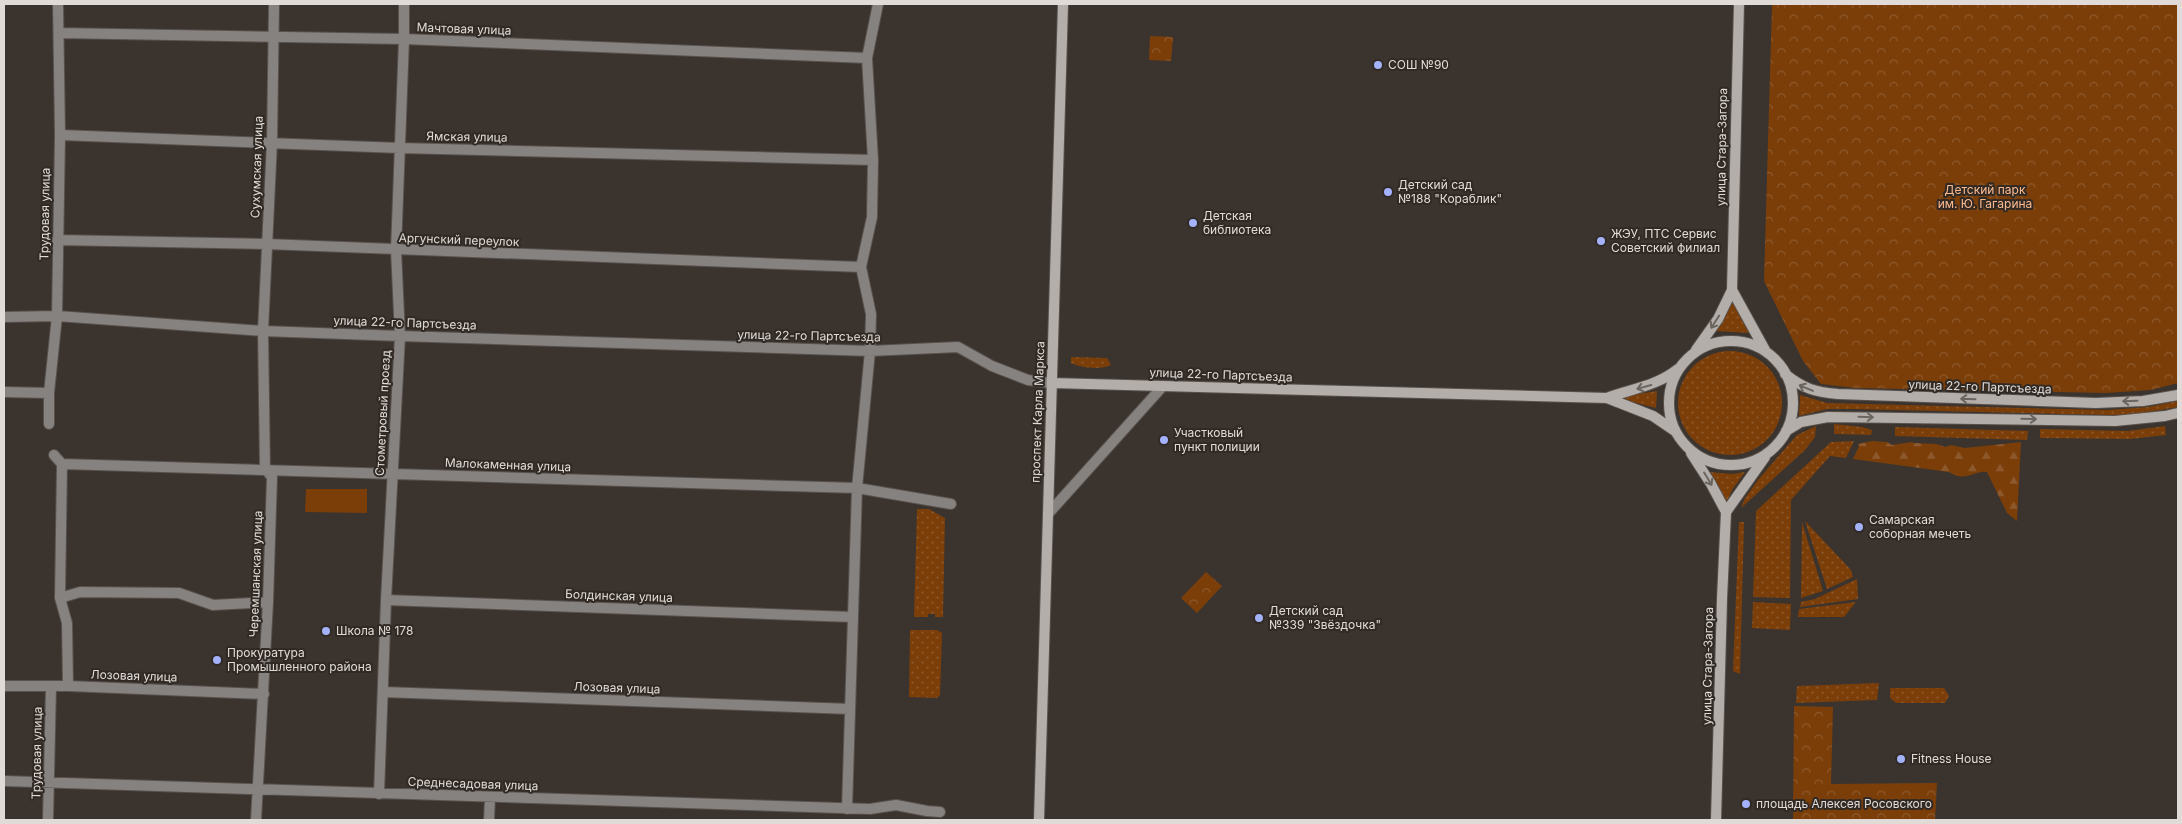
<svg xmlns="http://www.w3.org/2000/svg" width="2182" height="824" viewBox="0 0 2182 824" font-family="Inter,sans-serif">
<defs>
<pattern id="grass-dots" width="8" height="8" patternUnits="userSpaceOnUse" patternTransform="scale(1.25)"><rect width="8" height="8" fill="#7b3e09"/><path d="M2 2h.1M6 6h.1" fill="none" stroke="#8d592c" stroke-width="1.8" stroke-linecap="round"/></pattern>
<pattern id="forest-firs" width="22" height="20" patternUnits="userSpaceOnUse" patternTransform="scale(1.25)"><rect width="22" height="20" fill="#7b3e09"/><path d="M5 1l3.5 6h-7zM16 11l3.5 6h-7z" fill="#8d592c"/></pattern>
<pattern id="park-crowns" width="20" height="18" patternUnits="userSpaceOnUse" patternTransform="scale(1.25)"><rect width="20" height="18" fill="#7b3e09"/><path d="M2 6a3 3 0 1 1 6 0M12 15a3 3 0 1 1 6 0" fill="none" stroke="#8d592c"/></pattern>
</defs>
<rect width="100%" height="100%" fill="#3a332e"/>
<path fill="url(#grass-dots)" d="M1731 299 1749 333 1716 331 1722 322Z
M1678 403a52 52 0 1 1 104 0a52 52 0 1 1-104 0Z
M1071 357 1107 358 1111 365C1101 370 1081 368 1071 363Z
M1657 391 1656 408 1625 400V396Z
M1800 395 1827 403 2107 410 2148 407 2178 401V407L2130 415H2107L1852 409H1827L1799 416Z
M1834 424 1862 427 1872 430 1871 435 1834 434Z
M1816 426 1815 437 1805 450 1741 508 1745 498 1758 480 1788 445 1797 435Z
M2165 426 2166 435 2130 439 2040 438V429L2128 431Z
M1895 427 2028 431 2027 440 1895 436Z
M1854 441 1846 458 1830 456 1791 500 1790 598 1753 597 1756 511 1831 442Z
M1709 472 1733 474 1745 472 1732 490 1726 504Z
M917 509H929L945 518 943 617H935V614H928V617H914Z
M1805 521 1851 570 1853 577 1827 589Z
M1739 522H1744L1740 674 1733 671Z
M1802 522 1823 591 1801 598Z
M1857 579 1858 599 1800 607 1801 602 1815 599Z
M1753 602 1791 604 1790 630 1752 628Z
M1856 602 1844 617H1798L1799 609Z
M910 630H937L942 633 940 695 937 698 909 697Z
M1879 683 1877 700 1796 703 1797 686Z
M1890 688H1944L1949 696 1945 703H1896L1890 698Z"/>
<path fill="url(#forest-firs)" d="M1872 441 1887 442 1892 445 1912 442 1914 443 1936 444 1946 447 1951 445 1965 448 2021 442 2017 521 2007 513 1987 472C1975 470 1965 483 1949 472L1853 459 1859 446 1858 444Z"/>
<path fill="url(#park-crowns)" d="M1772 4H2178V383L2151 390 2106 393 1855 388 1821 384 1803 361 1764 281Z
M1150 36 1173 37 1171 61 1149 60Z
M1206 572 1222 586 1197 613 1181 598Z
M1794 706 1833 707 1831 784 1937 783 1935 820H1786H1793Z"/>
<path fill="#7b3e09" d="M306 489H367V513L305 512Z"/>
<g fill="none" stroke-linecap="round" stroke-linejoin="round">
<g stroke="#58514c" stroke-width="12">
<path id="street" d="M59 33 404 39 867 58
M60 135 400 148 873 160
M57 240 266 244 861 267
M4 317 57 316 263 331 400 336 870 351 958 347 992 366 1028 380 1052 383
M4 392 49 393
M49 424V393L57 316 60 135 58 4
M54 455 62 464 60 598 67 623 68 686
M62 464 857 488 951 504
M1048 514 1163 386
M60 598 80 592 179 593 213 605 268 602
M386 600 852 617
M4 686H68L264 694
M383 692 850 709
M4 781 870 809 896 805 927 811 940 812
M379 794 386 600 400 336 396 250 404 39V4
M847 809 857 488 870 351 871 314 861 267 872 217 873 160 867 58 878 4
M48 820 51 687
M256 820 268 602 272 477 265 469 263 331 272 142 274 4
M489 820 490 797"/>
</g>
<g stroke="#58514c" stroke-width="12">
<path id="secondary" d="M1732 290 1765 350
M1669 403a62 62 0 1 1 124 0a62 62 0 1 1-124 0Z
M1696 350 1718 319 1732 290 1739 4
M1785 374C1804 389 1815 392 1838 394L2096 403 2143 401 2178 395
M1052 383 1607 398C1633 388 1655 387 1678 369
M1607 398 1653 416 1675 431
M1786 431 1801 422 1828 417 2115 421 2165 416 2178 413
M1691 453 1711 484 1726 512
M1039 820 1063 4
M1716 820 1722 599 1726 512 1765 457"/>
</g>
<use href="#street" stroke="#868280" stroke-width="10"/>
<use href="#secondary" stroke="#b4aeaa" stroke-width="10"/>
</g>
<defs><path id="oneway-shaft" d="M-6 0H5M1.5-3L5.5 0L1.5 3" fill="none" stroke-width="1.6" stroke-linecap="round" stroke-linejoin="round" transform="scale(1.25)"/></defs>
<g stroke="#6b6560">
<use href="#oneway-shaft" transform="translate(1715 322) rotate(123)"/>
<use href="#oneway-shaft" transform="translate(1644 387) rotate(165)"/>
<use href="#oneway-shaft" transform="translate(1806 388) rotate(-157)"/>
<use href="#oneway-shaft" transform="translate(1968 399) rotate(-178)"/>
<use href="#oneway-shaft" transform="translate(2130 401) rotate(178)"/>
<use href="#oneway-shaft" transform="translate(1866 417) rotate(2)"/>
<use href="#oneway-shaft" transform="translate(2029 419) rotate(1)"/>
<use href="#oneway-shaft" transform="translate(1708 479) rotate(59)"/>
</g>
<g fill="#a4b2fc" stroke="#302924" stroke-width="2">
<circle cx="1378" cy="65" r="5"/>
<circle cx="1388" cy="192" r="5"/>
<circle cx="1193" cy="223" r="5"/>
<circle cx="1601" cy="241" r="5"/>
<circle cx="1164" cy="440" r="5"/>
<circle cx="1859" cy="527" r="5"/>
<circle cx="1259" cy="618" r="5"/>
<circle cx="326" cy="631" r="5"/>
<circle cx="217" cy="660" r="5"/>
<circle cx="1901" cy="759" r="5"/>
<circle cx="1746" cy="804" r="5"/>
</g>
<g text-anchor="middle" stroke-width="4" stroke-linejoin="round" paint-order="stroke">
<g font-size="12" fill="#e0dbd7" stroke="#302924">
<text transform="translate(464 29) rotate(2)" y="4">Мачтовая улица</text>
<text transform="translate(467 137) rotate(1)" y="4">Ямская улица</text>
<text transform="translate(1722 147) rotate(-89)" y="4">улица Стара-Загора</text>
<text transform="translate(257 167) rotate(-88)" y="4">Сухумская улица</text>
<text transform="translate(45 214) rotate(-89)" y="4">Трудовая улица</text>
<text transform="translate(459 240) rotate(2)" y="4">Аргунский переулок</text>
<text transform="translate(405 323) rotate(2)" y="4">улица 22-го Партсъезда</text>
<text transform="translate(809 336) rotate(1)" y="4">улица 22-го Партсъезда</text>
<text transform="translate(1221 375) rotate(2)" y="4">улица 22-го Партсъезда</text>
<text transform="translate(1980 387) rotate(2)" y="4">улица 22-го Партсъезда</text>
<text transform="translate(1038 412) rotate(-88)" y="4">проспект Карла Маркса</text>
<text transform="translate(383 413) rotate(-87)" y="4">Стометровый проезд</text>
<text transform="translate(508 465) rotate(2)" y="4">Малокаменная улица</text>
<text transform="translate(256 574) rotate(-88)" y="4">Черемшанская улица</text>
<text transform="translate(619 596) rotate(2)" y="4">Болдинская улица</text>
<text transform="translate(1708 666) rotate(-89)" y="4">улица Стара-Загора</text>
<text transform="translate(134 676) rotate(2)" y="4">Лозовая улица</text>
<text transform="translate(617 688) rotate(2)" y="4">Лозовая улица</text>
<text transform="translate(37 753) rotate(-89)" y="4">Трудовая улица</text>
<text transform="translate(473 784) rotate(2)" y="4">Среднесадовая улица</text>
</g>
<g font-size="12" fill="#e0dbd7" stroke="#302924" text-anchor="start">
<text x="1388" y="69">СОШ №90</text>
<text x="1398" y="189">Детский сад<tspan x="1398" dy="14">№188 "Кораблик"</tspan></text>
<text x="1203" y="220">Детская<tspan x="1203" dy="14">библиотека</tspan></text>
<text x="1611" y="238">ЖЭУ, ПТС Сервис<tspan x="1611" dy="14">Советский филиал</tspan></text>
<text x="1174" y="437">Участковый<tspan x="1174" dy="14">пункт полиции</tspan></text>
<text x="1869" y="524">Самарская<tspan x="1869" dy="14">соборная мечеть</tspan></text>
<text x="1269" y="615">Детский сад<tspan x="1269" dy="14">№339 "Звёздочка"</tspan></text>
<text x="336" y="635">Школа № 178</text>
<text x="227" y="657">Прокуратура<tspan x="227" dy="14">Промышленного района</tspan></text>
<text x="1911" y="763">Fitness House</text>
<text x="1756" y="808">площадь Алексея Росовского</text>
</g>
<g font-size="12" fill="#fcba8f" stroke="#302924">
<text x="1985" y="194">Детский парк<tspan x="1985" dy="14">им. Ю. Гагарина</tspan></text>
</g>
</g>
<rect width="2182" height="824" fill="none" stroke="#e0dbd7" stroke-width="10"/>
</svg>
